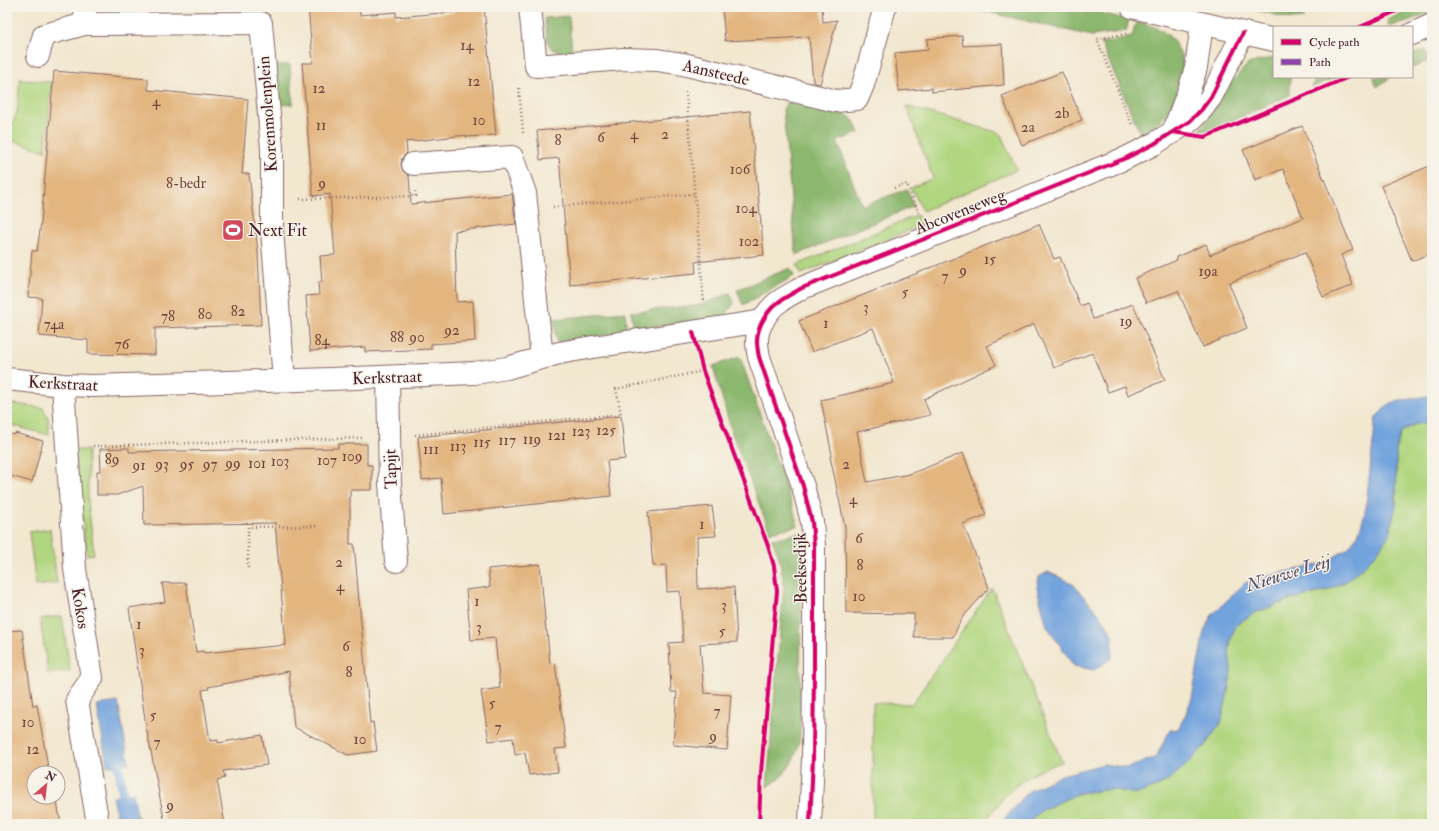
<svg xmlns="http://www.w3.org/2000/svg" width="1439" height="831" viewBox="0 0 1439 831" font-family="'IM FELL Double Pica',serif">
<rect width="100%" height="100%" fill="#f7f3e8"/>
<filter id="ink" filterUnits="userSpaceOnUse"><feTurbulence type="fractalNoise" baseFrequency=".025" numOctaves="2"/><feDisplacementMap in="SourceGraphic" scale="8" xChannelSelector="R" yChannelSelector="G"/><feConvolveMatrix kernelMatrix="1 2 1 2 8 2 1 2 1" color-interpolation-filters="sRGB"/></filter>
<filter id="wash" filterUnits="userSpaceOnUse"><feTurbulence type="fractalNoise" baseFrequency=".012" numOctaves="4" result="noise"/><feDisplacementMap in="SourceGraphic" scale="16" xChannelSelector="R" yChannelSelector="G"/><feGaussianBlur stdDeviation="0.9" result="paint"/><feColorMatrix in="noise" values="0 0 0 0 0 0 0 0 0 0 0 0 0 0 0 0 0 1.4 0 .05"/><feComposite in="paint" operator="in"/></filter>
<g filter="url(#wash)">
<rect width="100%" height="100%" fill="#f2e7cf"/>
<path fill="#b1d680" stroke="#7e7a56" d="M20 78 22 80 52 82 45 151 7 139V136L17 112Z
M906 106 1000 133 1017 170 923 211 911 188 933 178Z
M917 215 922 225 801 274 797 265Z
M7 403 43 408 48 418 49 435 7 424Z
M1432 422V824H1030L1034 817 1042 810 1079 793 1111 789 1137 794 1161 785 1182 769 1203 748 1221 723 1229 687 1231 670 1229 652 1231 637 1237 624 1254 613 1289 600 1325 591 1345 582 1365 565 1376 554 1396 505V449L1401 432 1416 424Z
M74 450H88V501L94 554 87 555Z
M50 529 57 583 36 586 29 532Z
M992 588 1062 762C1023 774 1007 791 984 824H873V703L912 704Z
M62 616 70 671 48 674 40 619Z"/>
<path fill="#8cb76e" stroke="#6b6b4c" d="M966 7H1075L1129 20 1126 31 1092 36Z
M1243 7H1282L1304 18 1292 19Z
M1418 7H1432V12L1405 22 1389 27 1387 20Z
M569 16 572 52C543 53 548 42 545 18Z
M1136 22C1146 25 1157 26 1165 33 1177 41 1186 62 1183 77 1181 82 1178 88 1176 94 1174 98 1173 104 1170 108 1163 119 1152 128 1141 135L1101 43 1132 37Z
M1425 50 1430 60 1412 68V55Z
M1274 57V77H1290V95L1209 131 1200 130 1217 106 1225 89 1248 64Z
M276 65H290L293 104 279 105Z
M1316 77H1337L1312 87Z
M1373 77H1391L1377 87Z
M787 101 849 116 854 121 859 133 837 141 862 206 907 189 914 206 796 255 783 109H784Z
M790 268 794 276 743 305 737 290Z
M730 293 734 303 725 316 634 330 631 312 701 305Z
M625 312 627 331 557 343 554 319Z
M740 357 793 508 798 526 770 532 733 436 713 366Z
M800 533 801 544 800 736C797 758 787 776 767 787L784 586 779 557 772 539Z"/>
<path fill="#72a3dd" stroke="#5e6184" d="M1432 395V422L1416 424 1401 432 1396 449V505L1389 535 1376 554 1365 565 1345 582 1325 591 1289 600 1254 613 1237 624 1231 637 1229 652 1231 670 1229 687 1221 723 1203 748 1182 769 1161 785 1137 794 1111 789 1079 793 1042 810 1034 817 1030 824H1000L1029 791 1062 775 1104 764 1128 768 1156 757 1170 730 1178 729 1185 716 1192 698 1204 631 1212 615 1245 583 1269 576 1325 563 1348 548 1358 535 1365 513 1376 417 1390 403Z
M1048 572 1072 583 1104 620 1113 636 1112 658 1094 670 1074 666 1047 626 1037 588 1039 577Z
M118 702 129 763 107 766 97 705Z
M133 793 139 824H118L113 797Z"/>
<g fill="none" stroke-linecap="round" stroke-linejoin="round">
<path stroke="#72a3dd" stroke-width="9" d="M118 764 123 795"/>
</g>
<g id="blocks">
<path fill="#e3b680" d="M308 7H359L360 15 396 12V17L454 12V7H484L496 135 466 137V135L406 142 407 153 402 158 401 164 403 171 409 176 411 204 512 194 516 224 455 231 457 302 473 301 475 341 431 344V349L365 352V347L310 351 306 296 319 295 318 282H322L320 256 335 255 330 194 313 196 302 63H313Z
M722 7H822L823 22 837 20 820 84 813 82 809 37 725 41Z
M962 36 963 46 1002 44 1004 85 932 92V88L899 91 895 53 928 50 927 39Z
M54 71 148 79V90L248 99 242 174H249L258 252 261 325 155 328V355L88 354V340L39 336 42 298 28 297 32 251H37L41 223Z
M1062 72 1082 120 1022 145 1002 96Z
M750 111 764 255 695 262 696 273 570 285 559 158 540 160 537 131Z
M1302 126 1353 250 1341 255 1353 285 1323 297 1305 252 1229 283 1247 328 1203 347 1178 291 1146 303 1135 278 1177 260 1176 257 1206 244 1210 255 1303 218 1283 169 1255 180 1243 150Z
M1432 165V253L1412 261 1381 186Z
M1039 224 1054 259 1060 257 1080 306 1087 303 1093 319 1133 304 1165 380 1128 395 1125 386 1108 392 1092 353 1054 368 1034 324 987 346 996 365 924 399 930 415 857 432 867 482 910 474 963 453 986 515 963 524 989 588 962 618 953 637H914V614L846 613 845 527 830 456 832 455 821 400 894 383 873 328 812 352 799 321Z
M621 416 625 459 607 461 611 496 444 514 441 478 422 480 418 437Z
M7 433 15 435V433L43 441 32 482 7 475Z
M338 444H367V465H372V490H350V544H354L370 723 373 722 377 751 348 755 294 727 289 671 208 687 209 689 202 690 210 741 218 740V743L262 735 267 765 223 771 225 778 217 780 225 824H165L146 726 129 608 165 602 162 583H186L196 652 203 651 204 653 286 645 275 523 144 525 143 486 117 495H97V471H101L100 449 129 448V452L338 448Z
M712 506 716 536 697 537 698 589 734 587 737 642 700 644 704 693 731 695 727 750 673 745 677 692H671L669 643 683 642 680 591 667 592 666 565 653 566 648 512Z
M540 564 546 631H547L550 664 555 663 566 748 555 749 558 772 529 775 525 753 515 755 513 738 489 741 481 691 500 688 495 638 471 640 466 590 490 587 488 569Z
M22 630 33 706 37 705 49 773H34V797H56L61 824H7V631Z"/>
</g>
</g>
<g filter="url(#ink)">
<use href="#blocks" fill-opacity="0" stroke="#856564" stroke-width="1"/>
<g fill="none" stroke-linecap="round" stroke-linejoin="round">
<g stroke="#856564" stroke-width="24">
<path id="minor" d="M85 7V24L261 23 272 149V230L284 380
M530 7 536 66 623 59 657 60 683 64 836 101 857 99 863 85 885 7
M1132 7 1274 40
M1412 34 1432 25
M38 56 44 35 85 24
M1173 132 1189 90 1196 68 1202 24
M413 164 512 157 525 193 542 358
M388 377 390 484 396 561
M7 379 63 385 92 386 331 379 474 373 507 368 559 353 593 347 763 321
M63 385 75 569 92 678 77 700 98 824
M810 824 813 758 814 674V546L812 522 803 486 759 357C758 352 757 346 757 341 757 326 768 309 780 301 787 296 795 292 802 288L1126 158 1154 144 1190 121 1202 109 1211 97 1243 33"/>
</g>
<path stroke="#856564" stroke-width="2.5" stroke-dasharray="1 3" stroke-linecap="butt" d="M1126 34 1097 39 1132 125
M519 88 523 133
M686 92 704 303
M894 188 907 184 919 213
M300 199 416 196 415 191
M553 207 694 194
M415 435 621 414 616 389 703 371
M93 446 362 438
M248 568V527L318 526"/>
<use href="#minor" stroke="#fff" stroke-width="22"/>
<path stroke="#8e44ad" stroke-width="3" stroke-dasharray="6 3" stroke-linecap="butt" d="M1135 8V7"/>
<g stroke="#f7f3e8" stroke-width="6">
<path id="cycleway" d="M1360 27 1406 7
M1173 132 1205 137 1349 77
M693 332 703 371 768 546 774 566 777 591 761 772 759 824
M810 824 813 758 814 674V546L812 522 803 486 759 357C758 352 757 346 757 341 757 326 768 309 780 301 787 296 795 292 802 288L1126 158 1154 144 1190 121 1202 109 1211 97 1243 33"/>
</g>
<use href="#cycleway" stroke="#d6006c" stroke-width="4"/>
</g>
</g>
<defs>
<g id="stadium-square" transform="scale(1.15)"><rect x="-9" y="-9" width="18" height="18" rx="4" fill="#d1495b" stroke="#f7f3e8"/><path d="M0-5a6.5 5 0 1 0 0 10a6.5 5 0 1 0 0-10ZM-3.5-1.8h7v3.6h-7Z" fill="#fff"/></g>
</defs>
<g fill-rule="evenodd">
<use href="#stadium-square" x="233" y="230"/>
</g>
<g text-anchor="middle" stroke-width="3" stroke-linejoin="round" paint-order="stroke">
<g font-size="15" fill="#704540">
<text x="467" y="50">14</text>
<text x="474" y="86">12</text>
<text x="319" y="93">12</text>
<text x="156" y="106">4</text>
<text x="1062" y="118">2b</text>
<text x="479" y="125">10</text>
<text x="321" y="130">11</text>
<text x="1028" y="132">2a</text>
<text x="634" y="139">4</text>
<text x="665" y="139">2</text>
<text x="601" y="142">6</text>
<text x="558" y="145">8</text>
<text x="740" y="174">106</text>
<text x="186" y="188">8-bedr</text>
<text x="322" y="188">9</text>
<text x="746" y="213">104</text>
<text x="749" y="246">102</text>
<text x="990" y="264">15</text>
<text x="963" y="275">9</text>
<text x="1208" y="276">19a</text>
<text x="945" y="281">7</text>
<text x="905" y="297">5</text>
<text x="866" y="312">3</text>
<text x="238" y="316">82</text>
<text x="205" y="319">80</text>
<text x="168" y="321">78</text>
<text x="1126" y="326">19</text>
<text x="826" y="328">1</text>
<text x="54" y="329">74a</text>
<text x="452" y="335">92</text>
<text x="397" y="342">88</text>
<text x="417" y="342">90</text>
<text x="322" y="345">84</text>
<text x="122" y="349">76</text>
<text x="606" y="435">125</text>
<text x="581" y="436">123</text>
<text x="557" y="440">121</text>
<text x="532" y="444">119</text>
<text x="507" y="445">117</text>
<text x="482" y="447">115</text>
<text x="458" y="451">113</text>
<text x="431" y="454">111</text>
<text x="352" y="461">109</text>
<text x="112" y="464">89</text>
<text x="327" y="465">107</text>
<text x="280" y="466">103</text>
<text x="233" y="468">99</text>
<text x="257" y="468">101</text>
<text x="162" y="469">93</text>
<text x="187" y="469">95</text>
<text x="210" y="469">97</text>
<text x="846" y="469">2</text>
<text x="139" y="470">91</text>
<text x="853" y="504">4</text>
<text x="702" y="529">1</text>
<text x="859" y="543">6</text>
<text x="339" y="567">2</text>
<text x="860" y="570">8</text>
<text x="340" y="591">4</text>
<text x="859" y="601">10</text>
<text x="477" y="606">1</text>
<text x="724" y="610">3</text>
<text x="139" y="629">1</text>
<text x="479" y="632">3</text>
<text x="722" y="636">5</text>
<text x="346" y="651">6</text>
<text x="142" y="655">3</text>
<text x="349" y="677">8</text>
<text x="492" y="708">5</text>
<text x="717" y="716">7</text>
<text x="153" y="720">5</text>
<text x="28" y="727">10</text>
<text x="498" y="732">7</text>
<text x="713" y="741">9</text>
<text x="360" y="744">10</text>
<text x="157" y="747">7</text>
<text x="33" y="754">12</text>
<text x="170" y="810">9</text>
</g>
<g font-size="17" fill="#4a1f2b" stroke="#f7f3e8">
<text transform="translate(716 72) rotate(13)" y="6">Aansteede</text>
<text transform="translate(267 114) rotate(-94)" y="6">Korenmolenplein</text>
<text transform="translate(960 211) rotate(-22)" y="6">Abcovenseweg</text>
<text transform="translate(387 377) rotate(-2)" y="6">Kerkstraat</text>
<text transform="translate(63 383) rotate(3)" y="6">Kerkstraat</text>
<text transform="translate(390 469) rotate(-92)" y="6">Tapijt</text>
<text transform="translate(800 568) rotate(-91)" y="6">Beeksedijk</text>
<text transform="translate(81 608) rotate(81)" y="6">Kokos</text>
</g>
<g font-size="17" fill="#4a1f2b" stroke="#f7f3e8" text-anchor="start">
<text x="248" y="236">Next Fit</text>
</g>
<g font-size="18" font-style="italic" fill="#584d69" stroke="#f7f3e8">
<text transform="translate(1288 573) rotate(-17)" y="6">Nieuwe Leij</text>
</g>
</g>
<rect width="1439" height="831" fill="none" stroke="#f7f3e8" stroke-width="24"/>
<rect x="1273" y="26" width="140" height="52" fill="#f7f3e8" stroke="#b29e9c"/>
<rect x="1281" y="39" width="20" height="6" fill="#d6006c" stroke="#b29e9c"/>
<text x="1309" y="46" font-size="12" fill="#4a1f2b">Cycle path</text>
<rect x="1281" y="59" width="20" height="6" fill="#8e44ad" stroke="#b29e9c"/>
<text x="1309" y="66" font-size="12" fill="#4a1f2b">Path</text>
<g transform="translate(46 785) rotate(28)"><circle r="19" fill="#f7f3e8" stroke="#b29e9c"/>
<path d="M0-3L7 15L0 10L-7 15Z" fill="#d1495b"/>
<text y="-6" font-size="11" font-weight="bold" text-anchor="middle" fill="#4a1f2b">N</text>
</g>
</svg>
